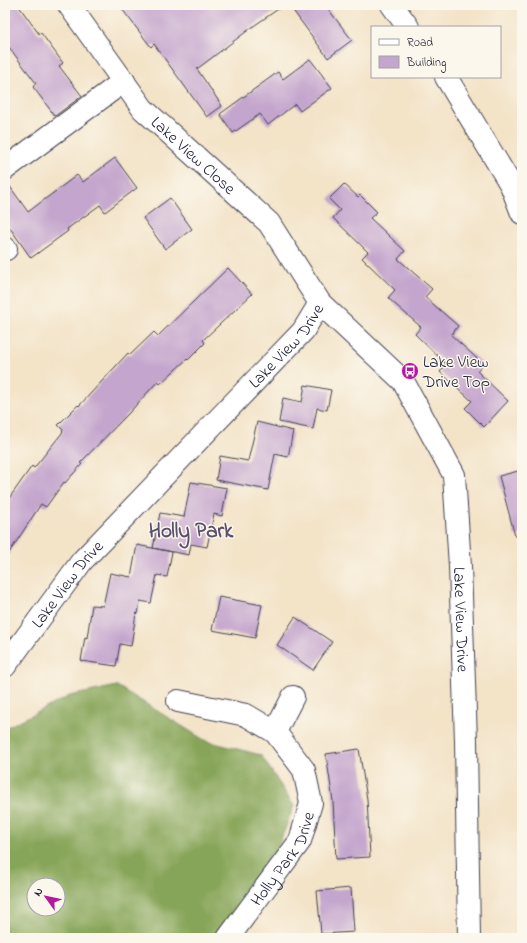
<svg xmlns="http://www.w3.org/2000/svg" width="527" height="943" viewBox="0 0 527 943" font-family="'Indie Flower',sans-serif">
<rect width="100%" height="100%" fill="#fbf7ec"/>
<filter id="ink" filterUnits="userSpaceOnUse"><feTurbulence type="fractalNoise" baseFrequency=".025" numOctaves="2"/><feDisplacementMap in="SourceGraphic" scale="8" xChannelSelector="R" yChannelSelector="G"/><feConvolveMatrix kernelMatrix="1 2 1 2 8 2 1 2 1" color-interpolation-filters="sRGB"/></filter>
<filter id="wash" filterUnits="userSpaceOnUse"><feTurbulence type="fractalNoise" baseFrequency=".012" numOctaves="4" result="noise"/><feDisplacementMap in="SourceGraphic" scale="16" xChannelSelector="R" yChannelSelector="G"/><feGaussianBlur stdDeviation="0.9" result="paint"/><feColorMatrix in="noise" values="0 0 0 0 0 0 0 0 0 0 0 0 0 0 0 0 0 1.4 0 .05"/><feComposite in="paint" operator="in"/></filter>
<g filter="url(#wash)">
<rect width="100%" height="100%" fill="#f3e3c7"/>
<path fill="#87a558" stroke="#54644a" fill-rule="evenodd" d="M117 686 206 741 261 755 294 806 275 855 216 938H5V728L70 696ZM34 885H58V909H34Z"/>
<g id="blocks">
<path fill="#c4a5cd" d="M5 5H18L39 34 41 33 63 63 59 66 82 96 55 116 33 87 36 83 5 42Z
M119 5H284L255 25 197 69 222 106 207 117 154 44 151 47Z
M289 5H325L352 40 328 58Z
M310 59 332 88 300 111 295 104 268 125 260 114 233 133 220 114 278 72 283 79Z
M115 158 137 188 105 212 100 205 67 229 68 231 31 258 5 221V181H6L28 212 77 175 83 182Z
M344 184 358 197 360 195 377 212 370 218 405 251 398 259 432 289 425 297 458 326 451 335 483 364 477 371 508 401 484 427 465 408 472 401 440 372 446 364 415 334 421 327 388 298 395 290 362 258 368 252 333 218 340 210 329 199Z
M170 198 192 229 165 249 143 218Z
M228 268 252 294 203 340 205 343 188 360 187 359 160 384 158 381 128 414 80 463 82 464 65 483 64 482 46 507 41 504 5 559V504L32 466 34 468 62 433 63 430 58 425 78 405 79 406 128 353 130 355 154 332 158 336Z
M305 385 331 390 327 410 317 408 313 429 279 422 283 398 302 402Z
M257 422 293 431 288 457 275 454 268 490 216 480 220 456 248 461Z
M522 470V535L515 536 499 476Z
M191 482 227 488 222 516 214 514 207 547 191 544 189 555 153 548 160 513 184 517Z
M137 545 172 552 167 577 157 575 151 603 140 601 138 614 136 613 131 646 120 644 116 666 81 661 85 637 87 638 92 605 103 606 110 573 131 577Z
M219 597 262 605 255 638 212 630Z
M295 617 332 642 313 670 277 645Z
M359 749 367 799 370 857 336 859 333 801 326 754Z
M351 888 354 932 321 934 317 891Z"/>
</g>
</g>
<g filter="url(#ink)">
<use href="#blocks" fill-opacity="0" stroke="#413f50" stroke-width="1"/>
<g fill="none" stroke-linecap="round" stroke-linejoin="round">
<g stroke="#413f50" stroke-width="24">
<g id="minor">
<path id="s1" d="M69 5 143 109 269 223 320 303 403 381 454 475 460 566 466 741 469 938"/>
<path d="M392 5 408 27"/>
<path d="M446 77 511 185 522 213"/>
<path d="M5 169 124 81"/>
<path d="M5 248 6 249"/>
<path id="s2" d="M5 666 82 561 303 331 320 303"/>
<path d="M178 701 246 715 275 732"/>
<path id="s3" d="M228 938 300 841 311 803 304 770 275 732 293 697"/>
</g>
</g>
<use href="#minor" stroke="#fff" stroke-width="22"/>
</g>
</g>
<defs>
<g id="bus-disc" transform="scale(0.9)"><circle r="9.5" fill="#b5179e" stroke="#fbf7ec"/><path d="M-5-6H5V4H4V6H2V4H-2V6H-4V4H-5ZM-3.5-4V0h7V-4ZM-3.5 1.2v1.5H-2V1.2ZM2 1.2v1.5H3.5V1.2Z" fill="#fff"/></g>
</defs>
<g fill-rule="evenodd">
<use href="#bus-disc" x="410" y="371"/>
</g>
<g text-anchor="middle" stroke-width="3" stroke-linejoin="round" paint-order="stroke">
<g font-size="17" fill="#22223b" stroke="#fbf7ec">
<text dy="6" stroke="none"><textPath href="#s1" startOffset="196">Lake View Close</textPath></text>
<text dy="6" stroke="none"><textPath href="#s2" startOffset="427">Lake View Drive</textPath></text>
<text dy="6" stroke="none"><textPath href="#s2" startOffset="103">Lake View Drive</textPath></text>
<text dy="6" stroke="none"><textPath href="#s1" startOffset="758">Lake View Drive</textPath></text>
<text dy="6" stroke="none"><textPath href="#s3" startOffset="97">Holly Park Drive</textPath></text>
</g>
<g font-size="17" fill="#22223b" stroke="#fbf7ec" text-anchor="start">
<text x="423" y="367">Lake View<tspan x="423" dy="20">Drive Top</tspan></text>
</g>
<g font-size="21" font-weight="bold" fill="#5b506e" stroke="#fbf7ec">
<text x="191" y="537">Holly Park</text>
</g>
</g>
<rect width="527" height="943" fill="none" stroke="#fbf7ec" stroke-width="20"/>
<rect x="371" y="26" width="130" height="52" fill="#fbf7ec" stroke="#a4a2a5"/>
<rect x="379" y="39" width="20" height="6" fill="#ffffff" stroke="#a4a2a5"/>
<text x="407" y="46" font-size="12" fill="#22223b">Road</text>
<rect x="379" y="56" width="20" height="12" fill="#c4a5cd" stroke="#a4a2a5"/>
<text x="407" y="66" font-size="12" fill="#22223b">Building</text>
<g transform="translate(46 897) rotate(303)"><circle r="19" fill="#fbf7ec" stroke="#a4a2a5"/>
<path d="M0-3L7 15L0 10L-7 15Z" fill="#b5179e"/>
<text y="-6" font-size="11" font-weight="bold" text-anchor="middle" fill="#22223b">N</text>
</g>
</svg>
